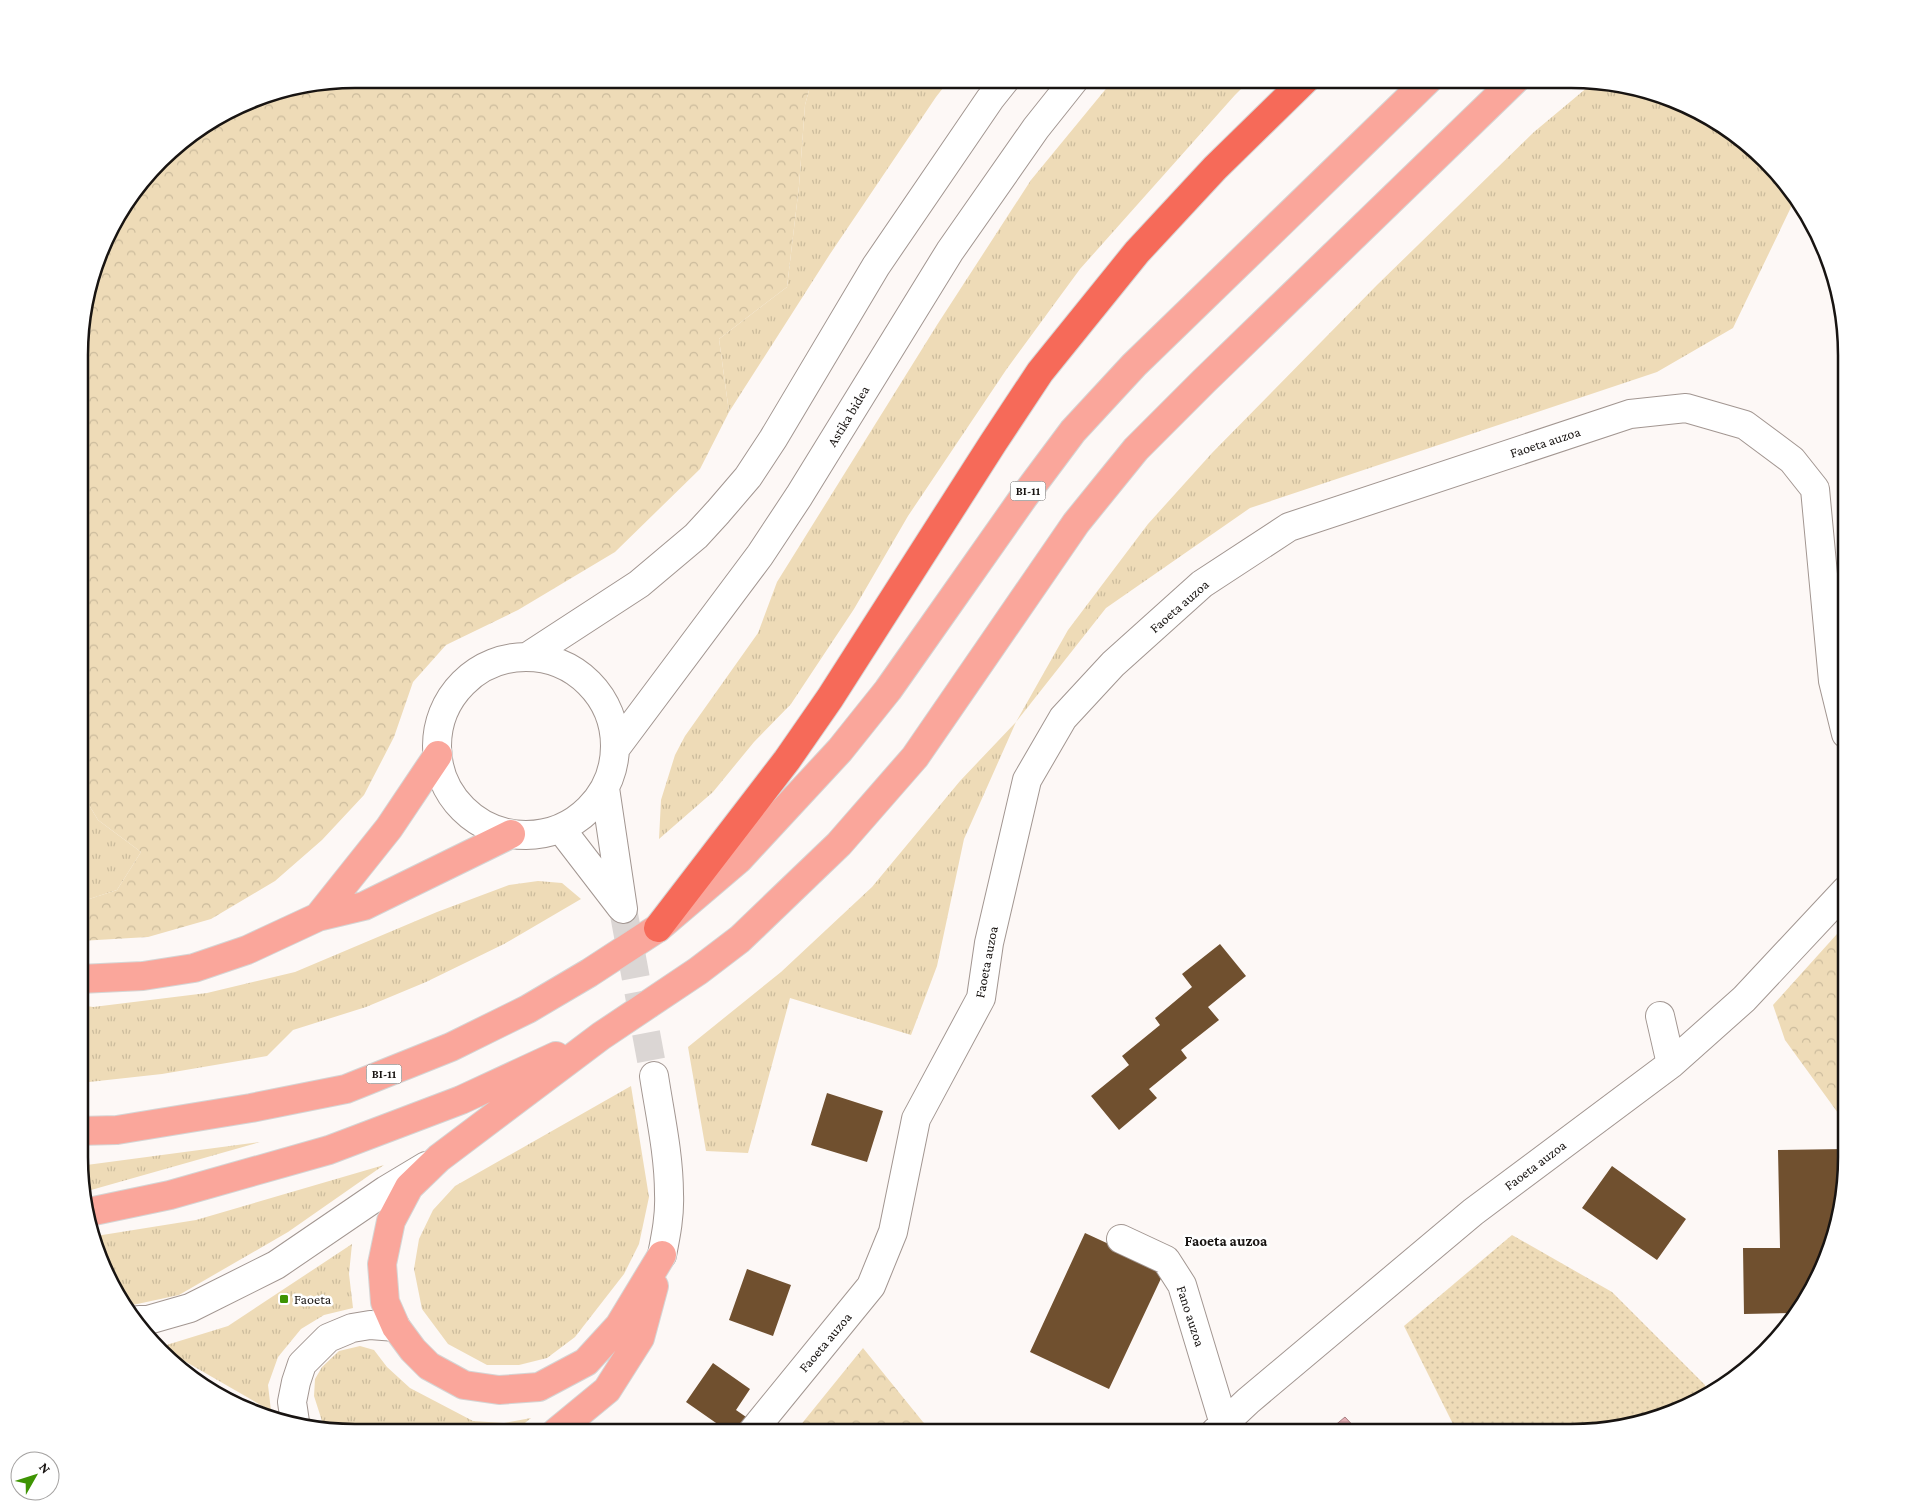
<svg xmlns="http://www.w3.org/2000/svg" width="1925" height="1511" viewBox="0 0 1925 1511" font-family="'Crimson Pro',serif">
<defs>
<pattern id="grass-tufts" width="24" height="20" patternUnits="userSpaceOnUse" patternTransform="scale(1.25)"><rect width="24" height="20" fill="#eedbb7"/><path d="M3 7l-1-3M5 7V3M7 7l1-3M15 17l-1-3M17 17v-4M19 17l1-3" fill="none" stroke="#cbbb9c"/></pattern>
<pattern id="forest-crowns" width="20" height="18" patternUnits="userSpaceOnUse" patternTransform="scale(1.25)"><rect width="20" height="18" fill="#eedbb7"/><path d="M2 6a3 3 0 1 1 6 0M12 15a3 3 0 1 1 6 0" fill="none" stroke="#cbbb9c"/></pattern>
<pattern id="garden-dots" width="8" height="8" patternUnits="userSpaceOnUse" patternTransform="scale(1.25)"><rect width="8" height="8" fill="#eedbb7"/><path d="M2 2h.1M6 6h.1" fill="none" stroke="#cbbb9c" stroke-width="1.8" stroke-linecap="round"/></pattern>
<pattern id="water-rules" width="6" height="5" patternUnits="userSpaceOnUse" patternTransform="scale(1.25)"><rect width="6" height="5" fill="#e4aeb4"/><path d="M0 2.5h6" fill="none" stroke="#c3959a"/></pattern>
</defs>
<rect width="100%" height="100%" fill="#fdf8f6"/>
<path fill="url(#grass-tufts)" d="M812 79H950L936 97 830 254 729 412 719 339 787 287 799 186 805 105Z
M1114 79H1251L1235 95 1080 269 1006 370 908 516 854 609 791 704 754 742 713 792 659 839 661 800 675 755 685 736 758 633 777 582 937 325 1031 180Z
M1595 81 1676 100 1752 147 1794 201 1733 328 1657 372 1250 508 1106 608 1016 722 964 839 937 966 911 1035 790 998 748 1153 706 1151 688 1047 781 972 872 887 960 781 1016 722 1068 630 1148 524 1212 453 1377 285 1534 132Z
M80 790 98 820 141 852 117 890 80 902Z
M538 881 562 883 581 899 504 944 426 982 366 1007 293 1030 267 1056 162 1074 80 1083V1005L93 1007 207 993 295 972 437 912 509 885Z
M631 1086 649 1197 639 1244 624 1274 575 1337 547 1358 519 1365H487L448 1344 422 1309 414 1269 419 1239 433 1210 455 1186Z
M260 1142 84 1192 79 1175V1166Z
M384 1165 288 1232 179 1295 128 1306 107 1279 96 1236 196 1220Z
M352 1244 349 1274 353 1308 324 1315 301 1329 278 1357 268 1385 271 1411 160 1347 228 1326Z
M360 1346 374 1350 387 1367 410 1388 473 1421 504 1423 531 1418 514 1432H336L322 1421 314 1396 315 1379 322 1367 339 1351Z"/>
<path fill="url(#forest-crowns)" d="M355 79H812L805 105 799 186 787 287 719 339 729 412 700 469 615 552 518 610 446 645 413 682 394 737 364 795 322 840 275 881 211 919 148 937 80 941V902L117 890 141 852 98 820 80 790 81 318 116 217 173 147 266 93Z
M1846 924V1114L1838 1113 1785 1040 1773 1005Z
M863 1348 923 1422 936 1432H795Z"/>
<path fill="url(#garden-dots)" d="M1512 1235 1612 1292 1705 1385V1395L1676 1411 1570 1432H1457L1404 1326Z"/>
<path fill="url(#water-rules)" stroke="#a78083" d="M1345 1417 1359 1432H1327Z"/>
<path fill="#70502f" d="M1220 944 1246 976 1208 1007 1219 1020 1181 1050 1187 1058 1149 1089 1157 1098 1119 1130 1091 1096 1129 1065 1122 1056 1160 1025 1155 1018 1192 987 1182 974Z
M827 1093 883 1111 867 1162 811 1145Z
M1846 1149V1175L1825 1262 1793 1313 1744 1314 1743 1248H1780L1778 1150Z
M1612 1166 1686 1219 1657 1260 1582 1208Z
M1085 1233 1165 1270 1109 1389 1030 1352Z
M747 1269 791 1285 773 1336 729 1320Z
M713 1363 750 1389 736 1410 749 1419 739 1432H729L686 1402Z"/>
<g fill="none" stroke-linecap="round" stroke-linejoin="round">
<path stroke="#dbd6d4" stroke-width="28" stroke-dasharray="28 14" stroke-linecap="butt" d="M623 909 654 1076"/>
<g stroke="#a29691" stroke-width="30">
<path id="minor" d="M527 657 639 584 696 536 718 512 748 477 773 439 876 266 990 99 1006 79
M437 746a89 89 0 1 1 178 0a89 89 0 1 1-178 0Z
M615 749 760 555 799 496 950 251 1036 128 1075 79
M605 788 623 909
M561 829 621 907
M1660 1016 1671 1064
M654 1076C660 1115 669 1155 669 1194 670 1215 666 1235 662 1255
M1121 1239 1166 1260 1182 1285 1224 1424
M139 1320H148L190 1308 276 1265 386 1190 426 1166
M295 1422 292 1402 296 1382 302 1364 328 1338 352 1328 370 1325 396 1327
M752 1432 871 1286 893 1232 916 1119 981 998 989 943 1027 780 1063 718 1113 664 1202 584 1289 527 1630 414 1686 408 1745 425 1792 460 1815 489 1833 681 1846 734
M1215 1432 1248 1401 1473 1212 1671 1064 1744 999 1846 890"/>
</g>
<g stroke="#d5d5d4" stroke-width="30">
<path id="major" d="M318 917 389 828 438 755
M80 979 143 976 194 968 247 950 318 917 364 906 511 834
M79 1131 117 1130 251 1108 346 1089 451 1047 528 1009 589 973 658 928 739 859 840 750 888 690 1023 498 1073 431 1134 365 1429 79
M89 1212 170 1195 329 1150 461 1100 556 1056
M662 1255 619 1326 586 1362 539 1387 499 1390 464 1385 429 1366 413 1350 396 1327 385 1302 382 1264 391 1221 409 1187 439 1158 601 1036 698 971 740 939 839 844 915 757 1076 523 1136 449 1204 381 1516 79
M556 1432 607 1390 640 1338 654 1286"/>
</g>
<g stroke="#d5d5d4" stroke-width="30">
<path id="highway" d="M658 928 787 760 830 698 993 443 1040 372 1137 252 1215 168 1306 79"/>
</g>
<use href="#minor" stroke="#fff" stroke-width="28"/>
<use href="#major" stroke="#faa69b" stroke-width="28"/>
<use href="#highway" stroke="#f66a59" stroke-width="28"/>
</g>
<rect fill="#3e9403" stroke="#fff" stroke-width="2" x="279" y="1294" width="10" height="10" rx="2.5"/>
<g text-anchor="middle" stroke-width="5" stroke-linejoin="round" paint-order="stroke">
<g fill="#fff" stroke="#5d5a59" stroke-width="1">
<rect x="1010.5" y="481.5" width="35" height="19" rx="4"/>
<rect x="366.5" y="1064.5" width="35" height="19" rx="4"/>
</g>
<g font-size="12" font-weight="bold" fill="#181412">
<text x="1028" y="495">BI-11</text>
<text x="384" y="1078">BI-11</text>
</g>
<g font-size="14" fill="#181412" stroke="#fff">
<text transform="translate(848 416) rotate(-59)" y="5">Astika bidea</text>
<text transform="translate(1545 442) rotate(-18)" y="5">Faoeta auzoa</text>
<text transform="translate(1179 606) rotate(-41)" y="5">Faoeta auzoa</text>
<text transform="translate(986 962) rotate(-79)" y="5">Faoeta auzoa</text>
<text transform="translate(1535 1165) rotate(-37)" y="5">Faoeta auzoa</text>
<text transform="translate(1191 1316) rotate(72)" y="5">Fano auzoa</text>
<text transform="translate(825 1342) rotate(-50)" y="5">Faoeta auzoa</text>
</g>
<g font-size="14" fill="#181412" stroke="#fff" text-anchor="start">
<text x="294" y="1304">Faoeta</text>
</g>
<g font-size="15" font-weight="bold" fill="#181412" stroke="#fff">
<text x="1226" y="1246">Faoeta auzoa</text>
</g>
</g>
<path d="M0 0H1925V1511H0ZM355 88H1571A267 267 0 0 1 1838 355V1157A267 267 0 0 1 1571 1424H355A267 267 0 0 1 88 1157V355A267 267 0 0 1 355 88Z" fill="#fff" fill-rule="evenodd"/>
<path fill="none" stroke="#181412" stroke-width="2.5" d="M355 88H1571A267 267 0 0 1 1838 355V1157A267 267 0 0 1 1571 1424H355A267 267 0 0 1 88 1157V355A267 267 0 0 1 355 88Z"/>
<g transform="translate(35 1476) rotate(51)"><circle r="24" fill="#ffffff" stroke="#a3a1a0"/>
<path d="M0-4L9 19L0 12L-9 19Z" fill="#3e9403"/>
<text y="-8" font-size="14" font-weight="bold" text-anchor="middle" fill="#181412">N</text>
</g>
</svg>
